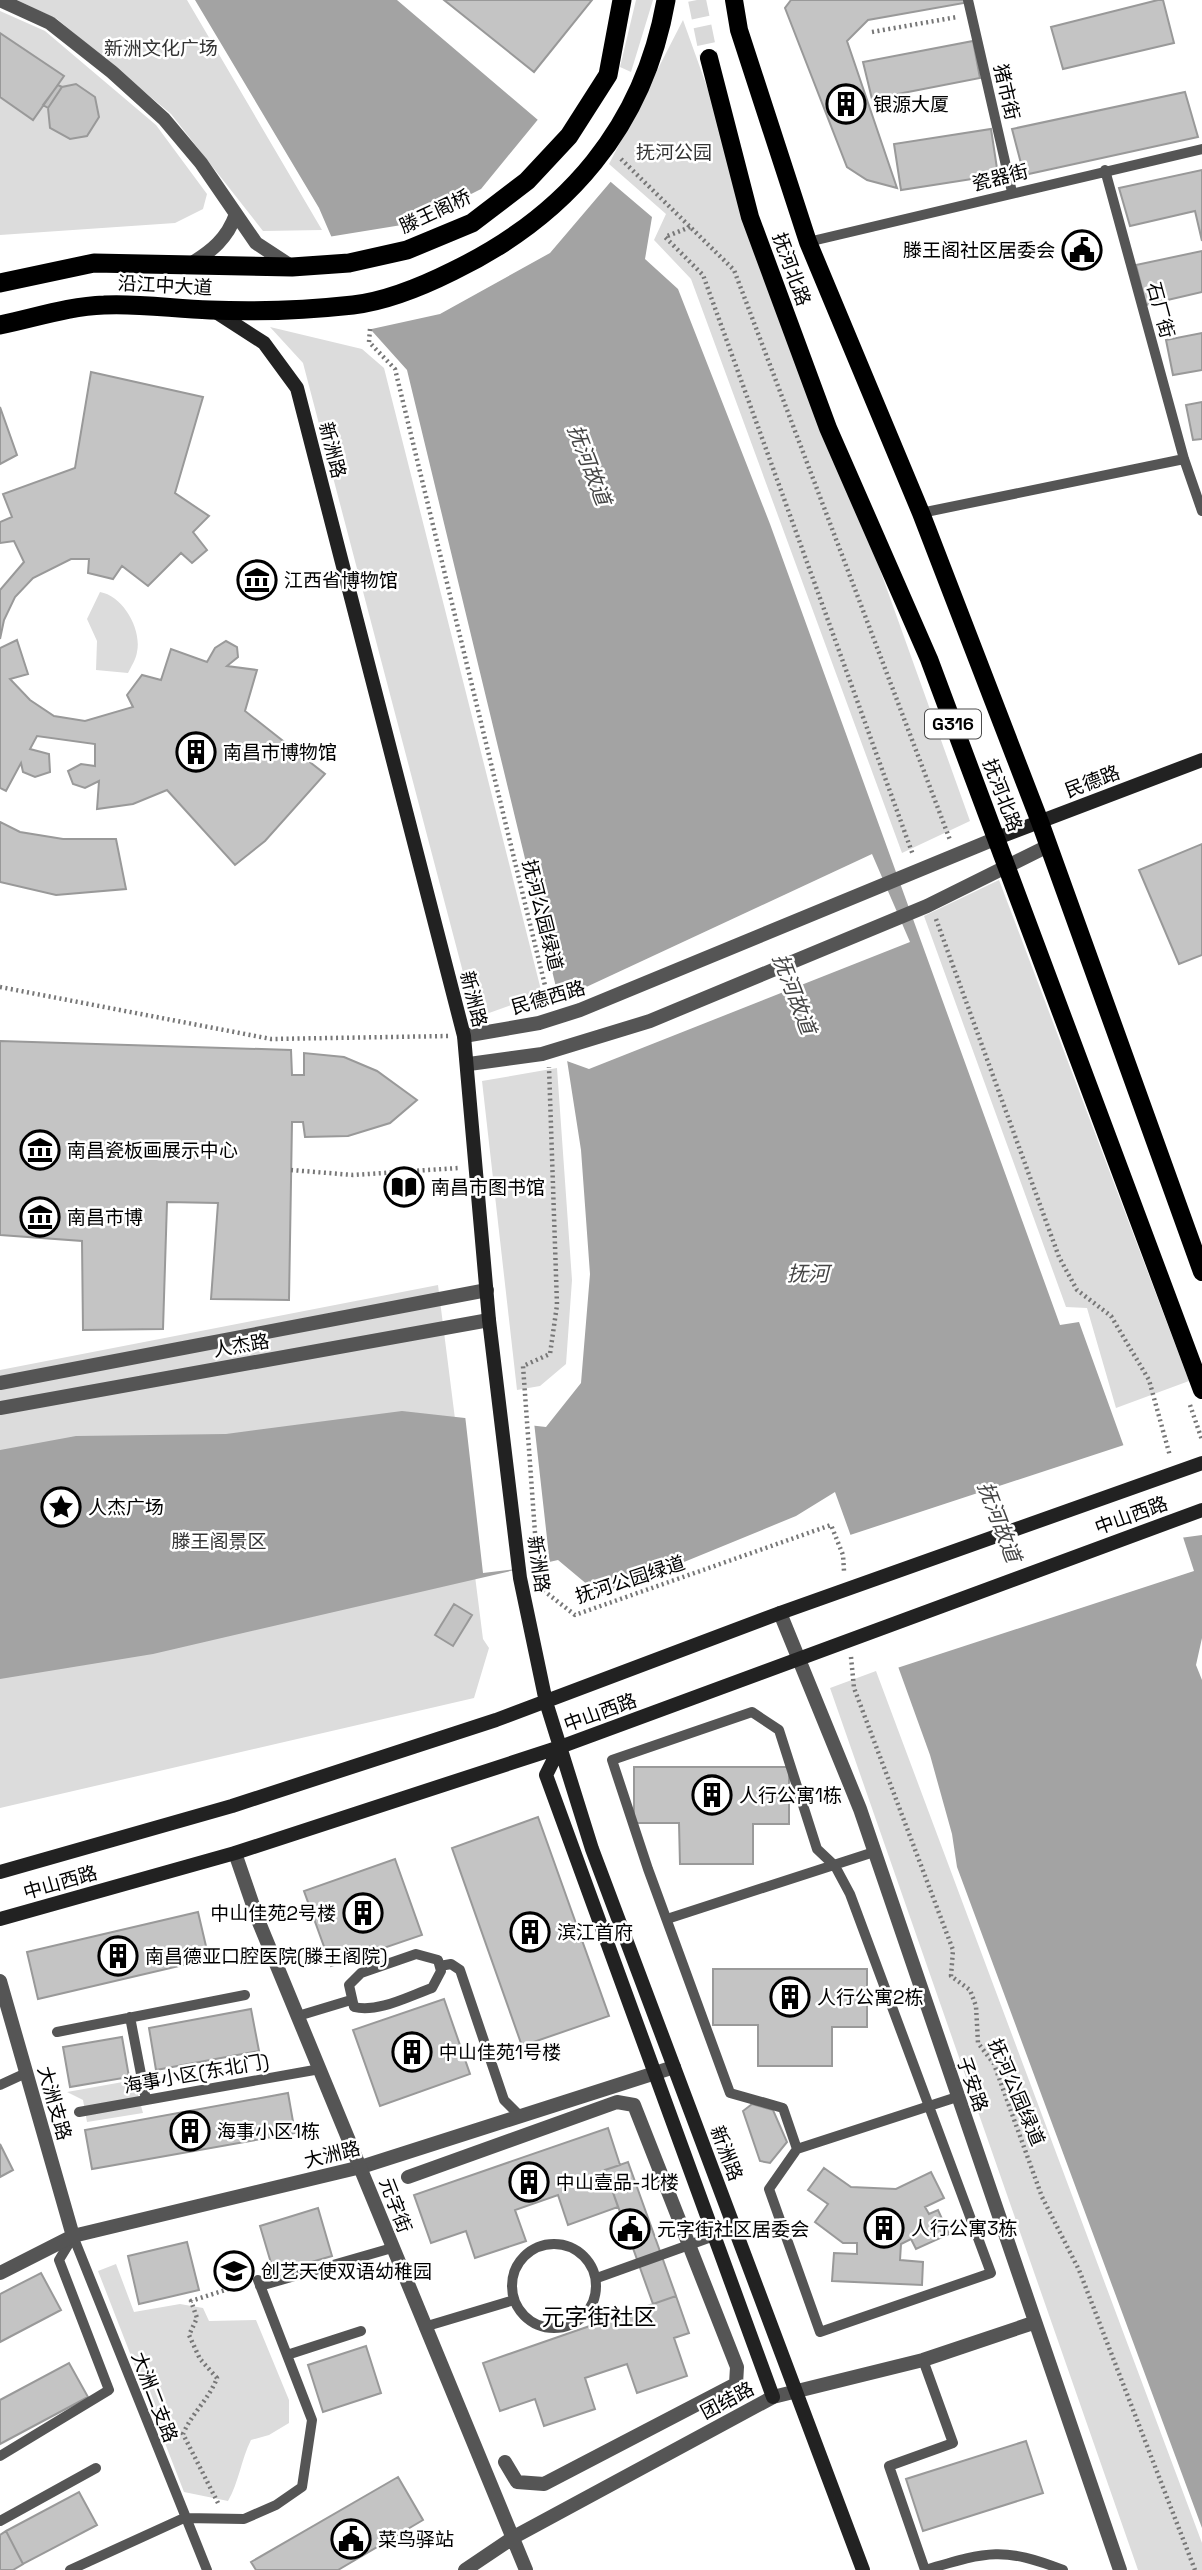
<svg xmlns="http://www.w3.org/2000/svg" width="1202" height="2570" viewBox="0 0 1202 2570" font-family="'Space Grotesk','Noto Sans SC',sans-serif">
<rect width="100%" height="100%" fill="#fff"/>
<path fill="#dcdcdc" d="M17 0H187L322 230 263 231 171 114 57 19Z
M636 0H653L631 72 620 67Z
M0 11 45 31 156 125 207 194 203 209 175 223 0 235Z
M683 20 970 821 902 853 691 279 654 240 666 214 609 164Z
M270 327 362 349 384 368 542 994 475 1018 303 363Z
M100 592C123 596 142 629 137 652 136 659 131 667 128 673L96 670 97 641 87 619Z
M999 880 1189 1381 1116 1408 1087 1308 1066 1307 924 916Z
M557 1068 572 1280 566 1364 540 1386 517 1390 482 1081Z
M438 1285 483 1639 489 1648 474 1698 0 1808V1370Z
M876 1671 1202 2543V2570H1138L830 1688Z
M134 2080 143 2113 87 2122 83 2100 67 2092Z
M116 2264 134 2312 180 2304 203 2308 209 2321 256 2320 289 2400V2423L269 2435 251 2440C241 2460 239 2482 228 2501L184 2492 98 2271Z"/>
<path fill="#a3a3a3" d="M195 0H397L652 217 645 259 678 289 770 524 1060 1325 1079 1322 1158 1541 1202 1535V1638L1196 1665 1202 1680V2528L957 1867 952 1834 930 1755 835 1492 796 1516 601 1596 558 1560 153 1654 0 1679V1450L76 1436 226 1434 402 1411 546 1427 581 1383 590 1274 581 1150 555 983 407 370 372 331 319 208Z"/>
<path fill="#fff" d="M540 117 613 179 550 253 440 314 367 330 328 237 414 223 481 189Z
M872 854 910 942 589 1069 564 1060 554 1002Z
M465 1415 534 1422 550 1565 483 1573Z
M1127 1444 1160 1537 1182 1534 1194 1571 894 1669 847 1536Z"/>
<path fill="#c4c4c4" stroke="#999" stroke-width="2" d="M444 0H592L534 72Z
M791 0H964V3L868 20 847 41 897 188 867 180 847 167 785 8Z
M1158 0H1163L1174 43 1063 69 1051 27Z
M0 33 64 76 33 120 0 97Z
M973 41 980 78 872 99 863 62Z
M76 84 95 97 99 117 87 136 70 139 50 128 48 108 62 87Z
M58 85 62 87 48 108 43 105Z
M1185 92 1198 137 1024 175 1012 129Z
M991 129 998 175 901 190 894 144Z
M1202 170V241L1195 211 1130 226 1119 188Z
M1202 251V292L1146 305 1136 265Z
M1202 333V370L1173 375 1166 340Z
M91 372 203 397 175 493 209 516 193 532 207 550 192 563 181 553 148 586 122 566 113 579 88 573 89 559H71L33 578 15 597 4 620 0 639V590L24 562 14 541 0 543V522L12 517 3 494 75 468Z
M1202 402V439L1193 440 1186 405Z
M0 407 17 455 0 464Z
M17 640 28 674 10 679 30 700 54 716 85 721 133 707 127 695 142 675 161 680 171 649 207 662 215 648 226 641 237 647 238 657 227 666 257 670 245 711 325 774 265 841 235 865 167 790 133 804 97 809 99 781 85 788 73 784 68 771 81 764 95 766V744L37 736 30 749 49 754 50 772 35 777 23 772 21 763 6 791 0 788V648Z
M0 822 20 832 63 839H116L126 889 56 895 0 882Z
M1202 844V955L1179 964 1139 870Z
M0 1041 291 1050 292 1075H304V1053L344 1057 377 1071 417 1100 390 1123 348 1136 305 1137 303 1122H292L289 1300 211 1299 218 1203 167 1202 163 1329 83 1330 82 1241 0 1235Z
M454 1604 472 1615 453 1646 435 1635Z
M634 1767H789V1824H753V1864H680L679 1823H634Z
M538 1817 609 2016 522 2046 452 1848Z
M395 1859 422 1935 331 1966 304 1891Z
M198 1912 209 1959 38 1999 27 1952Z
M713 1969H867V2027H832V2066H758V2025H713Z
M444 1999 470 2074 380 2106 353 2030Z
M251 2009 259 2051 156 2070 149 2028Z
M122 2037 129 2077 70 2087 63 2047Z
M288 2093 295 2133 92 2169 85 2130Z
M752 2104 773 2110 787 2142 770 2163 760 2161 743 2111Z
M608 2128 620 2165 605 2170 618 2207 568 2225 558 2195 515 2210 526 2241 475 2258 466 2231 431 2243 414 2195Z
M0 2144 13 2170 0 2177Z
M628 2162 676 2296 653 2304 605 2170Z
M824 2168 851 2187 896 2189 931 2172 944 2198 925 2207 929 2214 938 2210 949 2234 916 2249 911 2239 901 2244 900 2260 923 2262 922 2285 832 2281 834 2253 857 2254V2243H843L815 2222 828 2204 808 2190Z
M318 2208 332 2256 274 2273 260 2226Z
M187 2242 199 2290 139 2304 128 2256Z
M41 2273 61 2310 0 2342V2294Z
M676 2296 689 2333 674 2338 687 2376 637 2393 627 2364 585 2378 595 2409 544 2426 535 2399 500 2411 483 2363Z
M366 2346 381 2393 323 2412 308 2365Z
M69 2363 88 2397 0 2444V2400Z
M1026 2441 1043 2493 923 2531 906 2479Z
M398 2477 423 2520 338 2570H256L251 2562Z
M79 2492 97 2525 23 2564 6 2531Z
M6 2531 23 2564 13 2570H0V2535Z"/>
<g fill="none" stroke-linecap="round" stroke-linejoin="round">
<path stroke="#d9d9d9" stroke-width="18" stroke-dasharray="18 9" stroke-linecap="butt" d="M697 0 709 58"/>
<path stroke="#777" stroke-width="4.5" stroke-dasharray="2 3.5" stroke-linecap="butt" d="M872 32 957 17
M621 159 734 270 950 840
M690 227 665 237 703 275 913 855
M370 329 369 342 395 369 549 1002
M936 919 1059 1257 1077 1290 1111 1316 1149 1380 1170 1456
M0 987 271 1039 449 1036
M291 1170 353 1175 458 1168
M1190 1405 1202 1440
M535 1533 523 1366 550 1354 557 1305 549 1067
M539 1587 575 1615 831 1525 843 1555 844 1571
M851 1657 854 1688 953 1950 951 1976 970 1990 976 2006 978 2043 994 2064 1042 2197 1079 2270 1195 2570
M218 2503 183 2434C192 2413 209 2399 217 2378L200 2359 189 2335 197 2318 191 2301 244 2284"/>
<path stroke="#555" stroke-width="10" d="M968 0 1012 192
M1105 170 1184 459 1202 511
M808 242 1202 149
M921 513 1184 459
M752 1712 779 1730 817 1849 835 1866 850 1894 991 2273 820 2332 769 2189 797 2149 783 2108 730 2093 648 1869 612 1760Z
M667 1919 874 1852
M416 1954 438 1960 441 1971 432 1988C409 1996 378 2013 354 2007L349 1985 361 1973Z
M440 1966 451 1964 460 1970 504 2100 520 2116
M298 2016 351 2000
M130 2017 146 2100
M57 2032 245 1995
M0 2085 26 2073
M79 2112 320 2069
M797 2149 957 2097
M73 2236 207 2570
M512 2286a42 42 0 1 1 84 0a42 42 0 1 1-84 0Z
M597 2278 714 2236
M260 2286 392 2248
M424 2327 514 2300
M287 2355 361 2331
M923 2360 953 2443 889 2466 925 2570C986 2552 1002 2546 1063 2570
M0 2456 109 2390 59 2260 73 2237
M0 2521 96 2468
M70 2570 184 2518 244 2519 276 2505 302 2487 312 2420 258 2280"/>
<path stroke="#555" stroke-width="14" d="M0 1981 73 2236
M408 2177 617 2102 634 2105 737 2367 736 2384 544 2484 517 2482 505 2462
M0 2273 73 2236 361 2167 674 2067"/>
<path stroke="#555" stroke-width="14" d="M0 0 50 23 112 72 164 119 201 163 256 243 291 266
M189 265C212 251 227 239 236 214
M464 1036 539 1023 580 1010 997 838
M469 1064 542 1054 650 1021 927 906 1048 846
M0 1383 487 1290
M0 1408 489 1320
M780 1613 860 1809 1120 2570
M235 1853 258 1920 526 2570
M465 2570 514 2537 773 2397 923 2360 1033 2323"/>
<path stroke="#222" stroke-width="14" d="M213 310 264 343 297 388 464 1036 489 1320 520 1578 546 1702 592 1849 863 2570
M997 838 1202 760
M560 1747 546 1775 773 2397
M0 1872 232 1806 496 1720 780 1613 1202 1463
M0 1919 235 1853 560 1747 1202 1510"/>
<path stroke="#000" stroke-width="18" d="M734 0 739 30 808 242 921 513 1040 822 1202 1272
M709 58 750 217 828 428 929 659 1202 1390"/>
<path stroke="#000" stroke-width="19" d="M0 283 94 263 292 267 349 263 407 250 472 223 527 181 569 136 608 75 622 0
M0 325C34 318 70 306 104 305 139 303 175 309 210 310 256 312 307 310 353 305 387 301 423 286 453 271 567 216 644 126 666 0"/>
</g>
<defs>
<g id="building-ring" transform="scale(2.0125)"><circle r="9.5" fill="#fff" stroke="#000" stroke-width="1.5"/><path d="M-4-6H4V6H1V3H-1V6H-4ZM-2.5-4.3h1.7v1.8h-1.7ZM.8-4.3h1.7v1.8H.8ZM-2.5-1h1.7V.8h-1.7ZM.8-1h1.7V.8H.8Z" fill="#000"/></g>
<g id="civic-ring" transform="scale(2.0125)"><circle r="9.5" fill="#fff" stroke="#000" stroke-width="1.5"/><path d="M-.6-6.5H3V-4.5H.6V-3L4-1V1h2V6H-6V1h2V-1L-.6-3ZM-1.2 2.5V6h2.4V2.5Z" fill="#000"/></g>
<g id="museum-ring" transform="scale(2.0125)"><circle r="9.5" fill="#fff" stroke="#000" stroke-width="1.5"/><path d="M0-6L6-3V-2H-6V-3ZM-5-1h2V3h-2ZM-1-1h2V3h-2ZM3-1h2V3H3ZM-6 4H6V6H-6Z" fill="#000"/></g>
<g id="library-ring" transform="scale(2.0125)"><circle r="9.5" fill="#fff" stroke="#000" stroke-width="1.5"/><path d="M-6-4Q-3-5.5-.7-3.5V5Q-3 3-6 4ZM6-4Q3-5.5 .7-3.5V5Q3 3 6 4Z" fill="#000"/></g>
<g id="sight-ring" transform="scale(2.0125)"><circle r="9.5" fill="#fff" stroke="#000" stroke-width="1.5"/><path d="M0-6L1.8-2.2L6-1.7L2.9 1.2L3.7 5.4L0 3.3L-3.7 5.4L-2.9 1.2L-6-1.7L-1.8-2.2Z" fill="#000"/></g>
<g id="school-ring" transform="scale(2.0125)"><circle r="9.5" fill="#fff" stroke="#000" stroke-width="1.5"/><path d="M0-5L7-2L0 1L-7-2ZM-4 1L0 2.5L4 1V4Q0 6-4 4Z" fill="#000"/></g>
</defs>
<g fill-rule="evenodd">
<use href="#building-ring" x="846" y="104"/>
<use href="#civic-ring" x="1082" y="250"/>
<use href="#museum-ring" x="257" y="580"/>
<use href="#building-ring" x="196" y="752"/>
<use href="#museum-ring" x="40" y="1150"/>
<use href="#library-ring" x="404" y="1187"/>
<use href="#museum-ring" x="40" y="1217"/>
<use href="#sight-ring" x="61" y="1507"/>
<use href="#building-ring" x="712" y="1795"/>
<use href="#building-ring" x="363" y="1913"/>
<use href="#building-ring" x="530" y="1932"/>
<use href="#building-ring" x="118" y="1956"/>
<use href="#building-ring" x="790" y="1997"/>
<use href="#building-ring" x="412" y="2052"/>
<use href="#building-ring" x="190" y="2131"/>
<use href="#building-ring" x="529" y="2182"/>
<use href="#building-ring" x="884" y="2228"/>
<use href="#civic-ring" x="630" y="2229"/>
<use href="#school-ring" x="234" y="2271"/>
<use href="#civic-ring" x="351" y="2539"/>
</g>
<g text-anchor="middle" stroke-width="5" stroke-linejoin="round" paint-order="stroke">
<rect fill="#fff" stroke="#4c4c4c" stroke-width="2" x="925" y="709.5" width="56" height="29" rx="5"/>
<g font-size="18" font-weight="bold" fill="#000">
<text x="953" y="730">G316</text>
</g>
<g font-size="19" fill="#333" stroke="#fff">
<text x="161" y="55">新洲文化广场</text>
<text x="674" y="159">抚河公园</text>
<text x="219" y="1548">滕王阁景区</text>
</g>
<g font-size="19" fill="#000" stroke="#fff">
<text transform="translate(1007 92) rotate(77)" y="7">猪市街</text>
<text transform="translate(1000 177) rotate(-14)" y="7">瓷器街</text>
<text transform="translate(435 211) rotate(-25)" y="7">滕王阁桥</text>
<text transform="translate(792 269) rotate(70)" y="7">抚河北路</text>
<text transform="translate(165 285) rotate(3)" y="7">沿江中大道</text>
<text transform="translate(1161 310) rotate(75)" y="7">石厂街</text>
<text transform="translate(333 450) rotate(76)" y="7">新洲路</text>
<text transform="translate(1092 781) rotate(-21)" y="7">民德路</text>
<text transform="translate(1003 795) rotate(69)" y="7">抚河北路</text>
<text transform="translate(543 915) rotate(76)" y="7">抚河公园绿道</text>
<text transform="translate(548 997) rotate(-16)" y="7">民德西路</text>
<text transform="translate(474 999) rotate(76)" y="7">新洲路</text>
<text transform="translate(241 1345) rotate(-10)" y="7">人杰路</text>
<text transform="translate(1131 1515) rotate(-20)" y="7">中山西路</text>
<text transform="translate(539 1564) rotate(82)" y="7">新洲路</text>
<text transform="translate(630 1579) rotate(-18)" y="7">抚河公园绿道</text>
<text transform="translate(600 1712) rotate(-20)" y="7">中山西路</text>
<text transform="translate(60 1882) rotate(-16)" y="7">中山西路</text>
<text transform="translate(196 2073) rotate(-10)" y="7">海事小区(东北门)</text>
<text transform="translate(973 2084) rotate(71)" y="7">子安路</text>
<text transform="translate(1017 2092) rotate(67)" y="7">抚河公园绿道</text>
<text transform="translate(55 2103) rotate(74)" y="7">大洲支路</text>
<text transform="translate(727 2153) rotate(69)" y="7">新洲路</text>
<text transform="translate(332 2154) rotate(-14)" y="7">大洲路</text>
<text transform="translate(396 2205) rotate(69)" y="7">元字街</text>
<text transform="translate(155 2397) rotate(69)" y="7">大洲二支路</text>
<text transform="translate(727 2400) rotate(-28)" y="7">团结路</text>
</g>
<g font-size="19" fill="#000" stroke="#fff" text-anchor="start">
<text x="873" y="111">银源大厦</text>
<text x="1055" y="257" text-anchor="end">滕王阁社区居委会</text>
<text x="284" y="587">江西省博物馆</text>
<text x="223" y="759">南昌市博物馆</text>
<text x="67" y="1157">南昌瓷板画展示中心</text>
<text x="431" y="1194">南昌市图书馆</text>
<text x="67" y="1224">南昌市博</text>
<text x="88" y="1514">人杰广场</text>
<text x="739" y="1802">人行公寓1栋</text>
<text x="336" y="1920" text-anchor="end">中山佳苑2号楼</text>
<text x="557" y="1939">滨江首府</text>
<text x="145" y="1963">南昌德亚口腔医院(滕王阁院)</text>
<text x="817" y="2004">人行公寓2栋</text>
<text x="439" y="2059">中山佳苑1号楼</text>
<text x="217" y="2138">海事小区1栋</text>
<text x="556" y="2189">中山壹品-北楼</text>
<text x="911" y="2235">人行公寓3栋</text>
<text x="657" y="2236">元字街社区居委会</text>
<text x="261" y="2278">创艺天使双语幼稚园</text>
<text x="378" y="2546">菜鸟驿站</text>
</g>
<g font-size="21" font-style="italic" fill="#444" stroke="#fff">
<text transform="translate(589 465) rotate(69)" y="7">抚河故道</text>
<text transform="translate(794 994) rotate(69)" y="7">抚河故道</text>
<text x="808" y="1281">抚河</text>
<text transform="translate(999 1522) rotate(69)" y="7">抚河故道</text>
</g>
<g font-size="23" fill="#000" stroke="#fff">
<text x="599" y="2325">元字街社区</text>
</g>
</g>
</svg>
